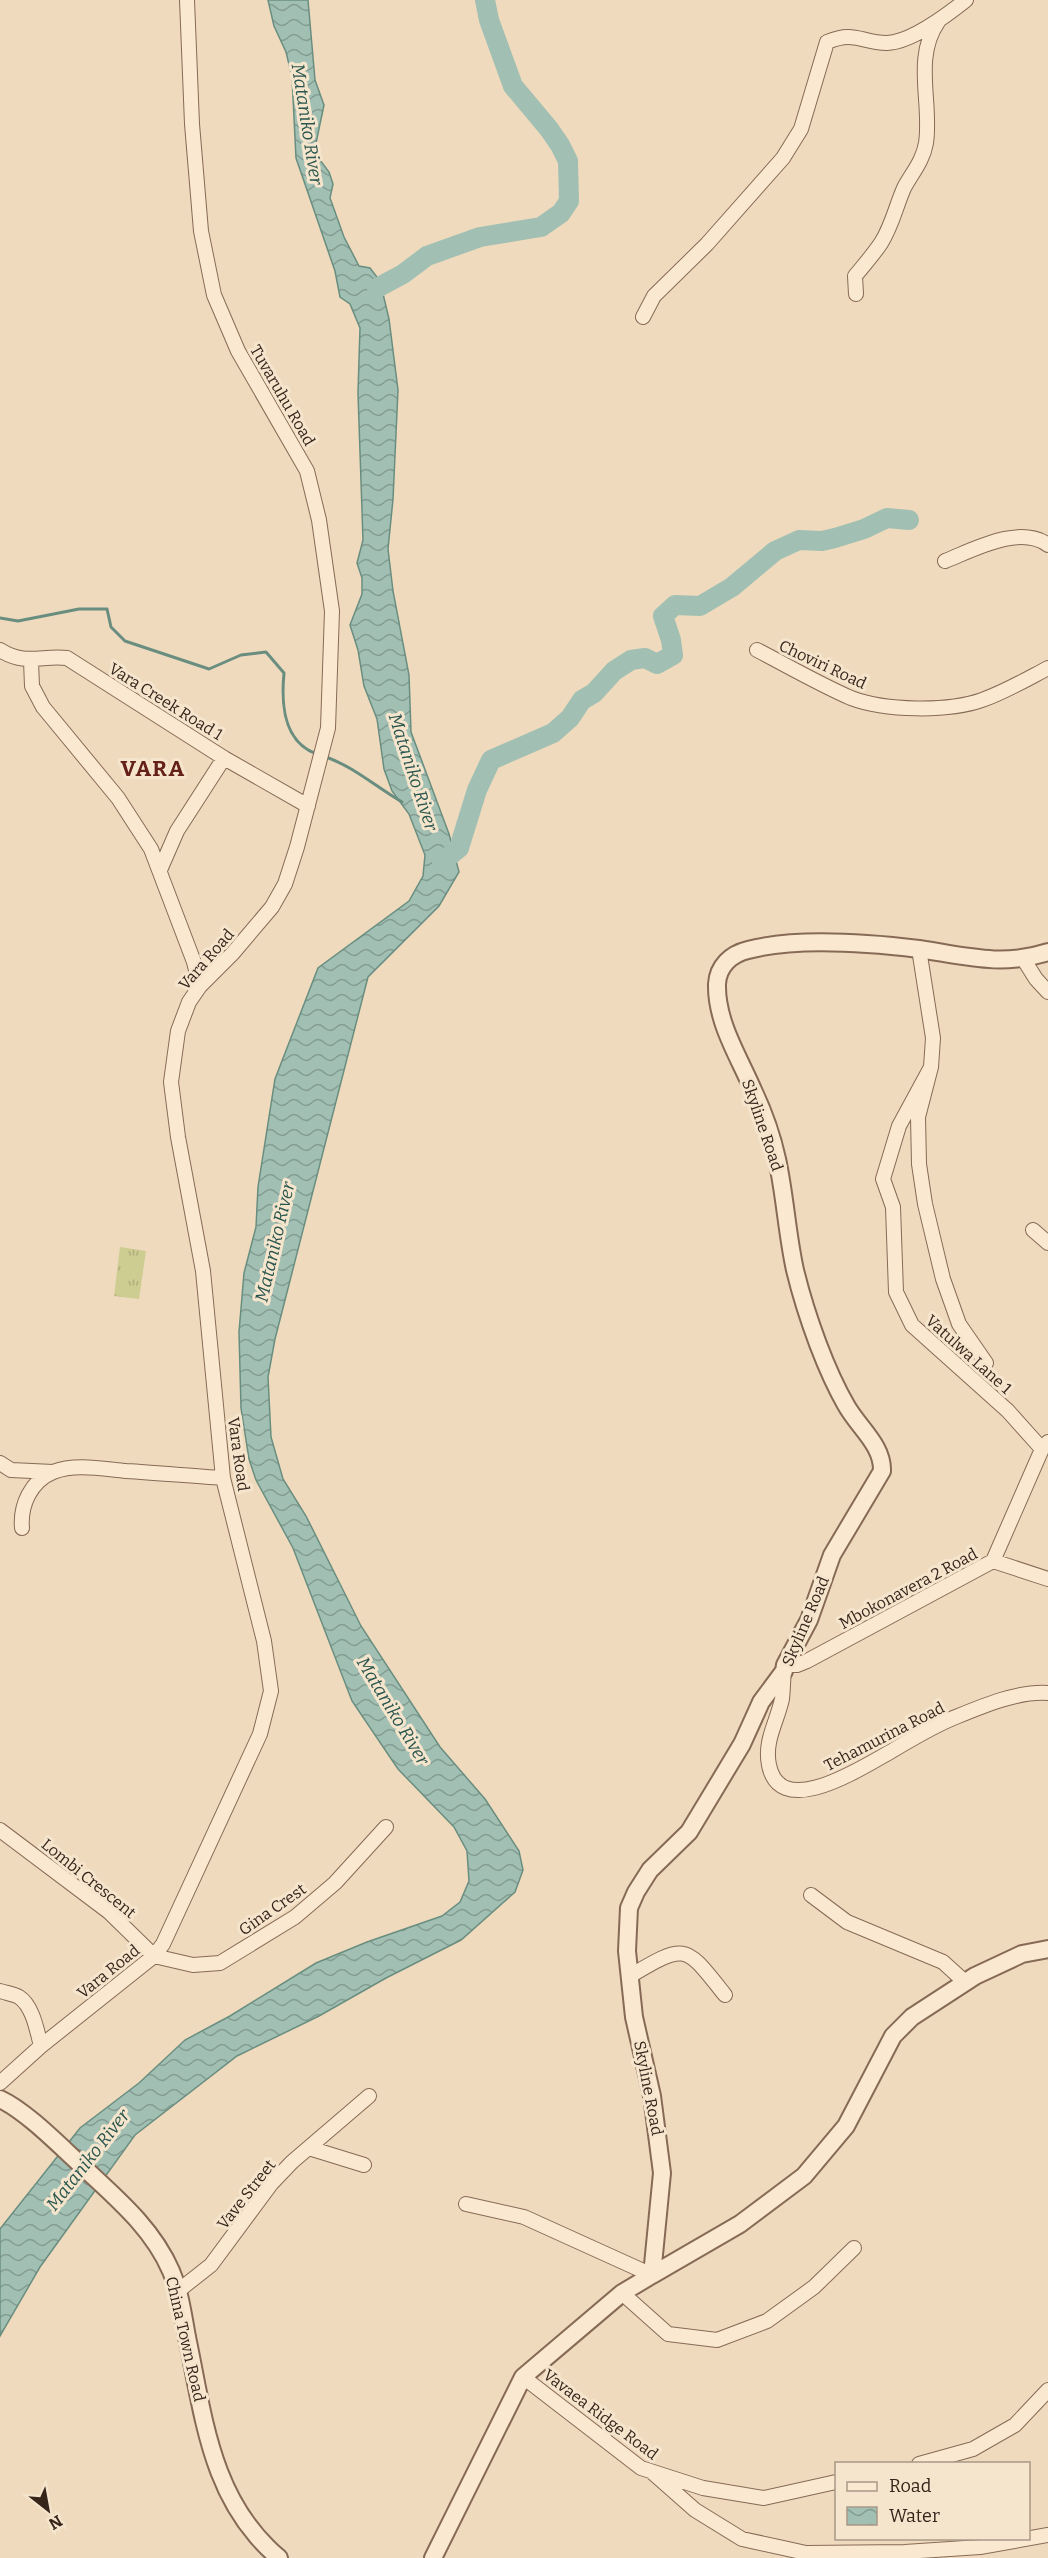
<svg xmlns="http://www.w3.org/2000/svg" width="1048" height="2558" viewBox="0 0 1048 2558" font-family="Bitter,serif">
<defs>
<pattern id="park-tufts" width="24" height="20" patternUnits="userSpaceOnUse" patternTransform="scale(1.5)"><rect width="24" height="20" fill="#cdcc91"/><path d="M3 7l-1-3M5 7V3M7 7l1-3M15 17l-1-3M17 17v-4M19 17l1-3" fill="none" stroke="#b1af7c"/></pattern>
<pattern id="water-waves" width="16" height="10" patternUnits="userSpaceOnUse" patternTransform="scale(1.5)"><rect width="16" height="10" fill="#a1c0b3"/><path d="M0 5q4-4 8 0t8 0" fill="none" stroke="#849c91"/></pattern>
</defs>
<rect width="100%" height="100%" fill="#efdabd"/>
<path fill="url(#park-tufts)" d="M120 1247 146 1251 139 1299 114 1296Z"/>
<path fill="url(#water-waves)" stroke="#698e80" stroke-width="1.5" d="M268 0H308L315 80 324 105 316 143 317 156 329 172 333 184 330 198 344 237 359 266 370 268 380 281 389 319 398 390 393 499 388 549 393 591 409 675 411 732 449 834 459 872 439 906 368 977 275 1339 268 1377 271 1437 283 1479 306 1516 361 1626 440 1747 485 1799 519 1851 523 1870 515 1892 461 1940 386 1978 319 2016 237 2056 135 2135 40 2267 0 2336V2229L80 2128 139 2083 185 2040 230 2016 316 1963 367 1942 442 1916 460 1902 469 1881 467 1851 454 1827 398 1769 352 1701 293 1548 256 1480 249 1459 241 1408 239 1332 244 1273 256 1227 258 1187 275 1079 318 968 409 901 423 876 425 855 409 814 392 791 384 769 377 719 364 686 358 650 350 625 362 594V578L357 563 363 540 358 393 360 328 350 304 340 297 335 271 296 158 292 77 286 52 274 26Z"/>
<g fill="none" stroke-linecap="round" stroke-linejoin="round">
<path stroke="#698e80" stroke-width="3" d="M0 618 18 621 79 609H107L111 627 125 641 209 669 241 655 266 652 284 673C281 704 283 742 317 754
M326 757C354 767 376 787 402 802"/>
<path stroke="#a1c0b3" stroke-width="20" d="M377 288 403 274 427 256 480 237 541 227 561 213 569 201 568 161 560 145 549 129 513 86 489 20 485 0
M442 862 459 848 477 790 491 760 553 733 570 718 582 700 594 693 614 671 631 660 645 658 657 664 673 655 671 640 663 616 675 605 700 606 732 587 775 551 799 540 822 541 835 538 864 529 887 518 909 520"/>
<g stroke="#876a56" stroke-width="16">
<path id="minor" d="M856 294 855 276C864 265 873 255 881 243 892 226 896 206 904 188 912 173 923 161 926 143 932 103 913 58 938 22
M643 317 654 296 707 244 783 158 801 129 827 42C855 30 861 43 887 43 912 42 947 15 966 0
M945 561C973 550 1020 524 1048 545
M0 650C25 666 42 655 67 658L224 758 308 806
M757 650C788 666 819 684 851 698 885 711 948 712 982 700 1005 692 1027 679 1048 668
M31 661 32 686 43 707 118 798 151 849 194 962 200 986
M160 870 177 831 224 758
M919 949 933 1038 931 1067 918 1117 919 1164 925 1204 943 1279 959 1324 986 1363
M1024 960 1036 979 1048 992
M931 1067 899 1126 883 1179 893 1207 896 1292 912 1325 1008 1411 1042 1449
M1033 1230 1048 1243
M0 1463 11 1470 53 1472
M22 1528C20 1505 31 1481 53 1472 75 1463 104 1469 126 1471 159 1473 191 1476 223 1478
M993 1561 1042 1449 1048 1442
M785 1665H797L807 1661 993 1561 1048 1579
M784 1671C783 1680 783 1690 782 1699 777 1722 764 1741 769 1765 780 1822 864 1766 890 1752 910 1740 930 1728 951 1719 980 1707 1016 1691 1048 1693
M0 1830 109 1912 154 1956 193 1965 220 1963 295 1917 335 1883 386 1827
M811 1895 847 1922 943 1962 965 1982
M630 1976C687 1942 685 1945 725 1995
M0 1991C6 1993 14 1994 19 1997 33 2006 37 2031 41 2046
M0 2083 41 2046 154 1956 163 1944 260 1734 271 1691 264 1641 223 1478 203 1271 178 1137 171 1082 178 1031 189 1002 200 986 233 953 272 907 285 884 297 847 328 728 332 611 319 520 307 471 238 351 214 295 201 231 192 124 187 0
M309 2148 364 2165
M466 2204 524 2217 652 2275
M178 2291 211 2265 271 2184 292 2162 369 2096
M622 2293 668 2334 717 2340 767 2321 814 2287 854 2248
M523 2377 641 2468 703 2488 764 2498 836 2482
M919 2464 973 2449 1015 2425 1048 2390
M653 2473 695 2510 742 2539 806 2553 905 2552 980 2547 1048 2535"/>
</g>
<g stroke="#876a56" stroke-width="20">
<path id="tertiary" d="M0 2099C26 2111 59 2145 81 2165 115 2197 152 2227 171 2271 180 2292 183 2315 187 2337 204 2418 211 2501 279 2558
M652 2275 740 2224 804 2176 846 2126 893 2036 912 2017 975 1976 1022 1954 1048 1949
M433 2558 523 2377 622 2293 652 2275 662 2173 652 2096 634 2017 627 1951 629 1908 636 1892 650 1870 689 1832 742 1744 761 1702 784 1671 785 1665 809 1620 832 1555 882 1471C883 1445 858 1427 846 1405 835 1386 826 1365 818 1344 809 1320 801 1295 795 1270 787 1234 785 1195 777 1159 772 1136 763 1111 753 1090 739 1057 716 1022 717 984 718 966 731 954 748 950 797 937 869 943 919 949 965 956 1002 967 1048 952"/>
</g>
<use href="#minor" stroke="#fae8d1" stroke-width="14"/>
<use href="#tertiary" stroke="#fae8d1" stroke-width="16"/>
</g>
<g text-anchor="middle" stroke-width="6" stroke-linejoin="round" paint-order="stroke">
<g font-size="16" fill="#36251b" stroke="#f6e5cd">
<text transform="translate(283 395) rotate(60)" y="6">Tuvaruhu Road</text>
<text transform="translate(823 664) rotate(25)" y="6">Choviri Road</text>
<text transform="translate(166 701) rotate(32)" y="6">Vara Creek Road 1</text>
<text transform="translate(206 959) rotate(-49)" y="6">Vara Road</text>
<text transform="translate(763 1125) rotate(71)" y="6">Skyline Road</text>
<text transform="translate(969 1354) rotate(42)" y="6">Vatulwa Lane 1</text>
<text transform="translate(239 1454) rotate(82)" y="6">Vara Road</text>
<text transform="translate(908 1588) rotate(-28)" y="6">Mbokonavera 2 Road</text>
<text transform="translate(805 1621) rotate(-67)" y="6">Skyline Road</text>
<text transform="translate(884 1736) rotate(-27)" y="6">Tehamurina Road</text>
<text transform="translate(89 1878) rotate(39)" y="6">Lombi Crescent</text>
<text transform="translate(272 1909) rotate(-35)" y="6">Gina Crest</text>
<text transform="translate(108 1971) rotate(-39)" y="6">Vara Road</text>
<text transform="translate(649 2088) rotate(79)" y="6">Skyline Road</text>
<text transform="translate(246 2194) rotate(-52)" y="6">Vave Street</text>
<text transform="translate(186 2339) rotate(77)" y="6">China Town Road</text>
<text transform="translate(601 2414) rotate(37)" y="6">Vavaea Ridge Road</text>
</g>
<g font-size="18" font-style="italic" fill="#2a564e" stroke="#f6e5cd">
<text transform="translate(307 124) rotate(81)" y="6">Mataniko River</text>
<text transform="translate(413 772) rotate(72)" y="6">Mataniko River</text>
<text transform="translate(275 1242) rotate(-77)" y="6">Mataniko River</text>
<text transform="translate(393 1711) rotate(59)" y="6">Mataniko River</text>
<text transform="translate(88 2160) rotate(-52)" y="6">Mataniko River</text>
</g>
<g font-size="22" font-weight="bold" letter-spacing="1.5" fill="#64201a" stroke="#f6e5cd">
<text x="153" y="776">VARA</text>
</g>
</g>
<rect x="835" y="2462" width="195" height="78" fill="#f6e5cd" stroke="#a99886" stroke-width="1.5"/>
<rect x="847" y="2482" width="30" height="9" fill="#fae8d1" stroke="#a99886" stroke-width="1.5"/>
<text x="889" y="2492" font-size="18" fill="#36251b">Road</text>
<rect x="847" y="2507" width="30" height="18" fill="url(#water-waves)" stroke="#a99886" stroke-width="1.5"/>
<text x="889" y="2522" font-size="18" fill="#36251b">Water</text>
<g transform="translate(48 2510) rotate(149)" stroke="#f6e5cd" stroke-width="4.5" paint-order="stroke">
<path d="M0-4.5L10 22L0 15L-10 22Z" fill="#36251b"/>
<text y="-9" font-size="16" font-weight="bold" text-anchor="middle" fill="#36251b">N</text>
</g>
</svg>
